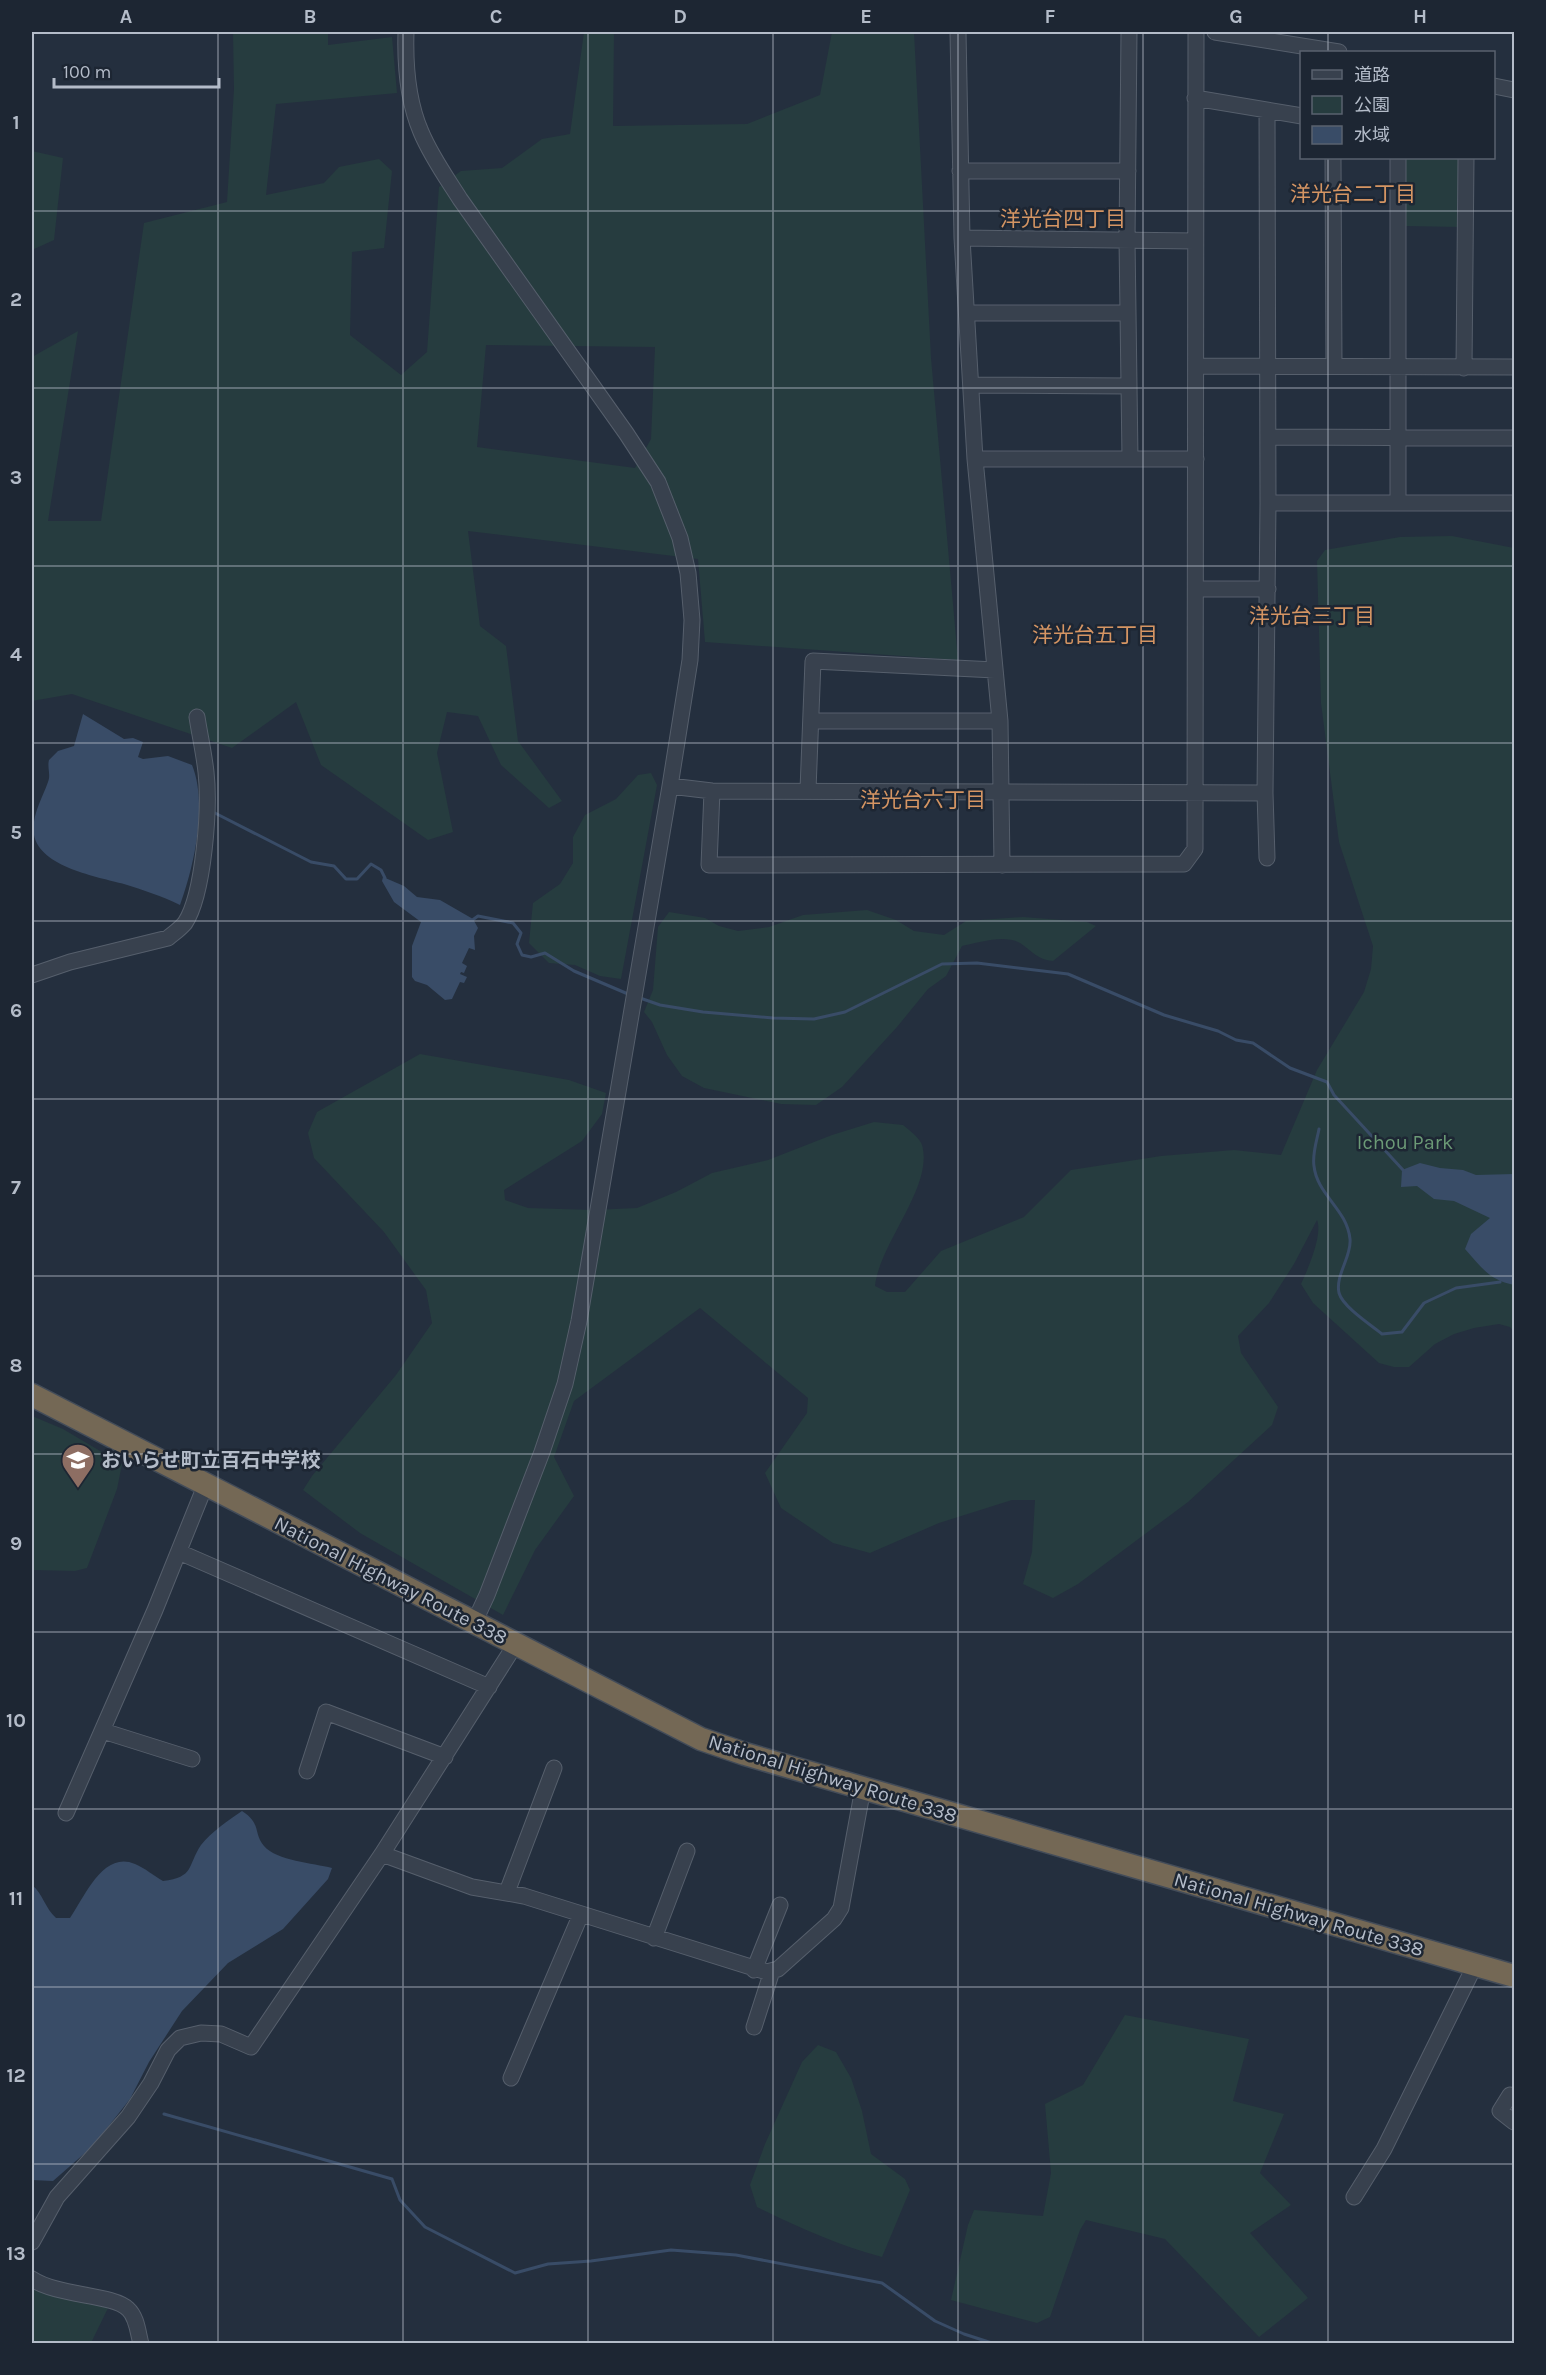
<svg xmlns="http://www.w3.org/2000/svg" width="1546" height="2375" viewBox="0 0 1546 2375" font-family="Karla,'Noto Sans JP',sans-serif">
<rect width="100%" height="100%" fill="#242f3e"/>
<path fill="#263c3f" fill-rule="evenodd" d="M233 32H328V45L392 37 397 93 276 104 266 195 324 183 339 167 379 159 392 171 384 248 352 252 350 335 401 375 427 352 439 187 461 171 502 168 542 139 570 134 584 32H614L613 126 747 124 820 95 832 32H914L931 358 958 660 705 642 698 559 468 531 480 626 506 646 518 741 562 801 549 808 501 765 478 716 447 712 437 753 453 832 428 840 321 765 296 702 232 748 72 694 32 701V357L78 331 48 521H101L144 223 227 202 234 89ZM486 345 655 347 651 439 635 468 477 447Z
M32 151 63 158 54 240 32 250Z
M1406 158H1460V227L1406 226Z
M1452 536 1514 548V1332L1510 1327 1499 1324 1474 1328 1454 1334 1435 1344 1409 1367H1394L1379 1363 1313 1303 1301 1284C1308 1269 1323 1234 1317 1220L1294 1264 1269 1303 1238 1336 1241 1353 1278 1407 1272 1425 1188 1502 1078 1584 1053 1598 1023 1584 1032 1552 1035 1500H1012L939 1523 870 1553 833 1543 781 1508 765 1473 807 1413 808 1398 700 1308 574 1401 554 1457 574 1496 535 1550 503 1615 360 1533 303 1490 312 1476 396 1375 432 1323 426 1290 384 1232 314 1158 308 1133 317 1112 420 1054 569 1080 606 1093 602 1114 582 1141 504 1190 505 1200 528 1208 593 1210 637 1208 676 1192 712 1173 768 1160 832 1135 874 1122 903 1125C909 1130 920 1138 922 1145 934 1186 880 1242 875 1286L887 1292H905L941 1251 1024 1217 1071 1170 1161 1156 1234 1150 1281 1155 1317 1070 1364 992 1371 969 1373 946 1339 842 1321 703 1317 561 1325 550 1400 537Z
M651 773 657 785 621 979 600 976 575 965 549 963 529 943 533 903 560 884 573 863V837L585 815 616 799 638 775Z
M867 910 896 920 914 931 944 935 966 921 1023 917 1087 922 1096 926 1053 961C1038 960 1032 951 1020 943 1004 934 978 943 962 946L946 976 928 989 897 1027 842 1087 816 1105 781 1104 704 1088 682 1076 667 1055 652 1022 644 1012 653 990 658 927 669 912 705 918 719 926 738 931 769 927 803 915Z
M32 1416 63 1429 122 1464 117 1489 87 1568 75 1571 32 1570Z
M1125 2015 1249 2039 1233 2101 1284 2114 1260 2173 1291 2205 1250 2233 1308 2298 1259 2337 1165 2239 1086 2220 1080 2230 1050 2317 1037 2323 951 2300 968 2225 974 2210 1043 2216 1051 2173 1045 2104 1083 2085Z
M818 2045 836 2052 851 2078 862 2111 871 2154 905 2179 910 2190 882 2257C838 2245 797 2227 757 2207L750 2185 765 2144 802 2062Z
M32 2276 109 2306 91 2343H32Z"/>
<path fill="#394c67" d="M83 714 124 739 133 738 143 742 138 757 143 759 168 756 192 765C208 804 194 867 180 905 162 896 143 890 124 884 98 877 40 867 34 835 31 816 42 799 48 782 51 775 47 767 49 760L58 751 74 746Z
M383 877 404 886 417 897 440 900 473 919 478 928 474 936 475 950 469 948 462 963 467 966 464 973 461 972 460 974 467 977 464 983 460 982 452 999 445 1000 427 985 415 981 412 977V946L421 922 394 902 382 881Z
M1420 1163 1440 1168 1463 1170 1476 1175 1514 1174V1285C1489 1280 1481 1267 1465 1249L1471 1234 1490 1218 1454 1201 1434 1199 1417 1186 1401 1187 1402 1170Z
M242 1811C262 1824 253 1833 264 1846 277 1861 313 1863 332 1868L328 1879 283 1929 228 1963 182 2011 149 2062 130 2099 93 2146 53 2181 32 2180V1885C43 1894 45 1908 56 1918H70C84 1898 103 1850 135 1864 145 1868 154 1876 163 1881 195 1877 187 1866 201 1845 211 1832 229 1820 242 1811Z"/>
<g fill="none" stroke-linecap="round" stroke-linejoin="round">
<path stroke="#394c67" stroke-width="3" d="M211 811 311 862 334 866 346 879H357L371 864 381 870 385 878
M471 921 478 916 513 923 521 933 517 944 522 955 531 957 545 953 574 971 628 994
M640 998 660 1005 703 1012 773 1018 814 1019 845 1012 942 964 977 963 1068 974 1164 1015 1218 1031 1236 1040 1253 1043 1290 1068 1327 1082 1334 1095 1403 1170
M1319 1129C1317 1140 1312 1154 1314 1166 1317 1195 1347 1209 1350 1239 1352 1256 1335 1275 1339 1293 1343 1307 1371 1325 1382 1334L1402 1332 1424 1303 1456 1288 1500 1282
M164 2114 392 2179 400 2200 425 2227 515 2273 548 2264 591 2261 671 2250 736 2255 882 2283 935 2321 964 2334 995 2344"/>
<g stroke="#565f6c" stroke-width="17">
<path id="minor" d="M406 32C405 64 408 102 421 132 431 156 446 177 460 199L626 433 658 482 680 538 688 573 692 620 690 660 670 786 579 1321 565 1384 542 1452 487 1595 474 1623
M958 32 962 238 975 459 1000 721 1002 865
M1129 32 1127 240 1130 458
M1215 32 1339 52
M1494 86 1514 90
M1195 98 1302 116
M1333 158 1334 366
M1398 158V502
M960 171H1128
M962 238 1195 241
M967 313H1128
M1197 366 1514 367
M1464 368 1466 158
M971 385 1129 386
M1268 437 1514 438
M975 459H1196
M1268 503H1514
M1196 589H1268
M811 721H1000
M670 786 712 791 1265 793 1268 503 1267 110
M808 790 813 661 995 670
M712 791 709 865 1184 864 1195 849 1196 32
M1265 793 1267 858
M32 975 70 962 168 938C174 933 180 929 185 923 204 894 210 807 206 772 204 754 200 736 197 717
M179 1552 489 1687
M103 1731 192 1759
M307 1771 326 1712 445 1757
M66 1813 155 1610 205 1486
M382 1854 472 1887 524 1896 767 1972 778 1969 834 1919 841 1908 863 1788
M507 1892 554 1768
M654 1938 687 1851
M754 1970 780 1905
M754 2027 772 1971
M511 2078 581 1914
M1510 2095 1500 2111 1514 2122
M1354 2197 1384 2149 1475 1965
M32 2242 57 2197 128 2117 151 2083 168 2050 180 2038 201 2033 221 2034 251 2047 382 1854 515 1645
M32 2279C57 2296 113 2294 128 2309 137 2317 138 2333 141 2344"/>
</g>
<g stroke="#434c59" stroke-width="25">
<path id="highway" d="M32 1395 701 1739 745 1754 1514 1976"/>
</g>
<use href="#minor" stroke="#38414e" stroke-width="15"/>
<use href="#highway" stroke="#746855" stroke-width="22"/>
</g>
<path fill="none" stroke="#b4bcc9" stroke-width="1.5" stroke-opacity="0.55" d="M218 32V2344M403 32V2344M588 32V2344M773 32V2344M958 32V2344M1143 32V2344M1328 32V52M1328 158V2344M32 211H1514M32 388H1514M32 566H1514M32 743H1514M32 921H1514M32 1099H1514M32 1276H1514M32 1454H1514M32 1632H1514M32 1809H1514M32 1987H1514M32 2164H1514"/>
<defs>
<g id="school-pin" transform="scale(1.725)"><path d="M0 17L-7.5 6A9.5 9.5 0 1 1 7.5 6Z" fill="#8d6e63" stroke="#1d2633"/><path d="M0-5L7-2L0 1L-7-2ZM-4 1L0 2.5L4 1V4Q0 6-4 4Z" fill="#fff"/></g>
</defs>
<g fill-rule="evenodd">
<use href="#school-pin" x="78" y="1460"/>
</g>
<g text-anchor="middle" stroke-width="5" stroke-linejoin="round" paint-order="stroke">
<g font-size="20" fill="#6b9a76" stroke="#1d2633">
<text x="1405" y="1149">Ichou Park</text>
</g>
<g font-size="20" font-weight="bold" fill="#b4bcc9" stroke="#1d2633" text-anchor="start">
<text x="101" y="1467">おいらせ町立百石中学校</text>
</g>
<g font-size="20" fill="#b4bcc9" stroke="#1d2633">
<text transform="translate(391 1580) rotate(27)" y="7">National Highway Route 338</text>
<text transform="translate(833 1778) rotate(17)" y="7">National Highway Route 338</text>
<text transform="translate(1299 1914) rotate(16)" y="7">National Highway Route 338</text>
</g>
<g font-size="21" fill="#d59563" stroke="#1d2633">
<text x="1353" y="201">洋光台二丁目</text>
<text x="1063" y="226">洋光台四丁目</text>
<text x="1312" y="623">洋光台三丁目</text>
<text x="1095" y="642">洋光台五丁目</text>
<text x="923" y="807">洋光台六丁目</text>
</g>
</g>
<rect width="1546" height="2375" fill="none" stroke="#1d2633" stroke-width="66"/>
<rect x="1300" y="51" width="195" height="108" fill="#1d2633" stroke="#59626f" stroke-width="1.5"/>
<rect x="1312" y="70" width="30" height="9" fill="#38414e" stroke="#59626f" stroke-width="1.5"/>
<text x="1354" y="81" font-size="18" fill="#b4bcc9">道路</text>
<rect x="1312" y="96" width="30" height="18" fill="#263c3f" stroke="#59626f" stroke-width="1.5"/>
<text x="1354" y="111" font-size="18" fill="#b4bcc9">公園</text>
<rect x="1312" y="126" width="30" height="18" fill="#394c67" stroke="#59626f" stroke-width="1.5"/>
<text x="1354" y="141" font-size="18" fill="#b4bcc9">水域</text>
<path d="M54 78v9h165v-9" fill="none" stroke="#b4bcc9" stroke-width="3"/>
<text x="63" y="78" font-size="18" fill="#b4bcc9" stroke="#1d2633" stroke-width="4.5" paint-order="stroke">100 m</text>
<rect x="33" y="33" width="1480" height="2309" fill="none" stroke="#b4bcc9" stroke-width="2"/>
<g font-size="20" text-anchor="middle" font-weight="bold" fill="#b4bcc9">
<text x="126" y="23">A</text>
<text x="310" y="23">B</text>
<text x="496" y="23">C</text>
<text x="680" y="23">D</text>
<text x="866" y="23">E</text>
<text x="1050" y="23">F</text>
<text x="1236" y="23">G</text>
<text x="1420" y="23">H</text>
<text x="16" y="129">1</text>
<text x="16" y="306">2</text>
<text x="16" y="484">3</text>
<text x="16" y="661">4</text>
<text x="16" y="839">5</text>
<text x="16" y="1017">6</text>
<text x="16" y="1194">7</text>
<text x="16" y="1372">8</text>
<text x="16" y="1550">9</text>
<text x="16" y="1727">10</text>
<text x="16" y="1905">11</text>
<text x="16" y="2082">12</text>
<text x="16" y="2260">13</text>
</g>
</svg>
